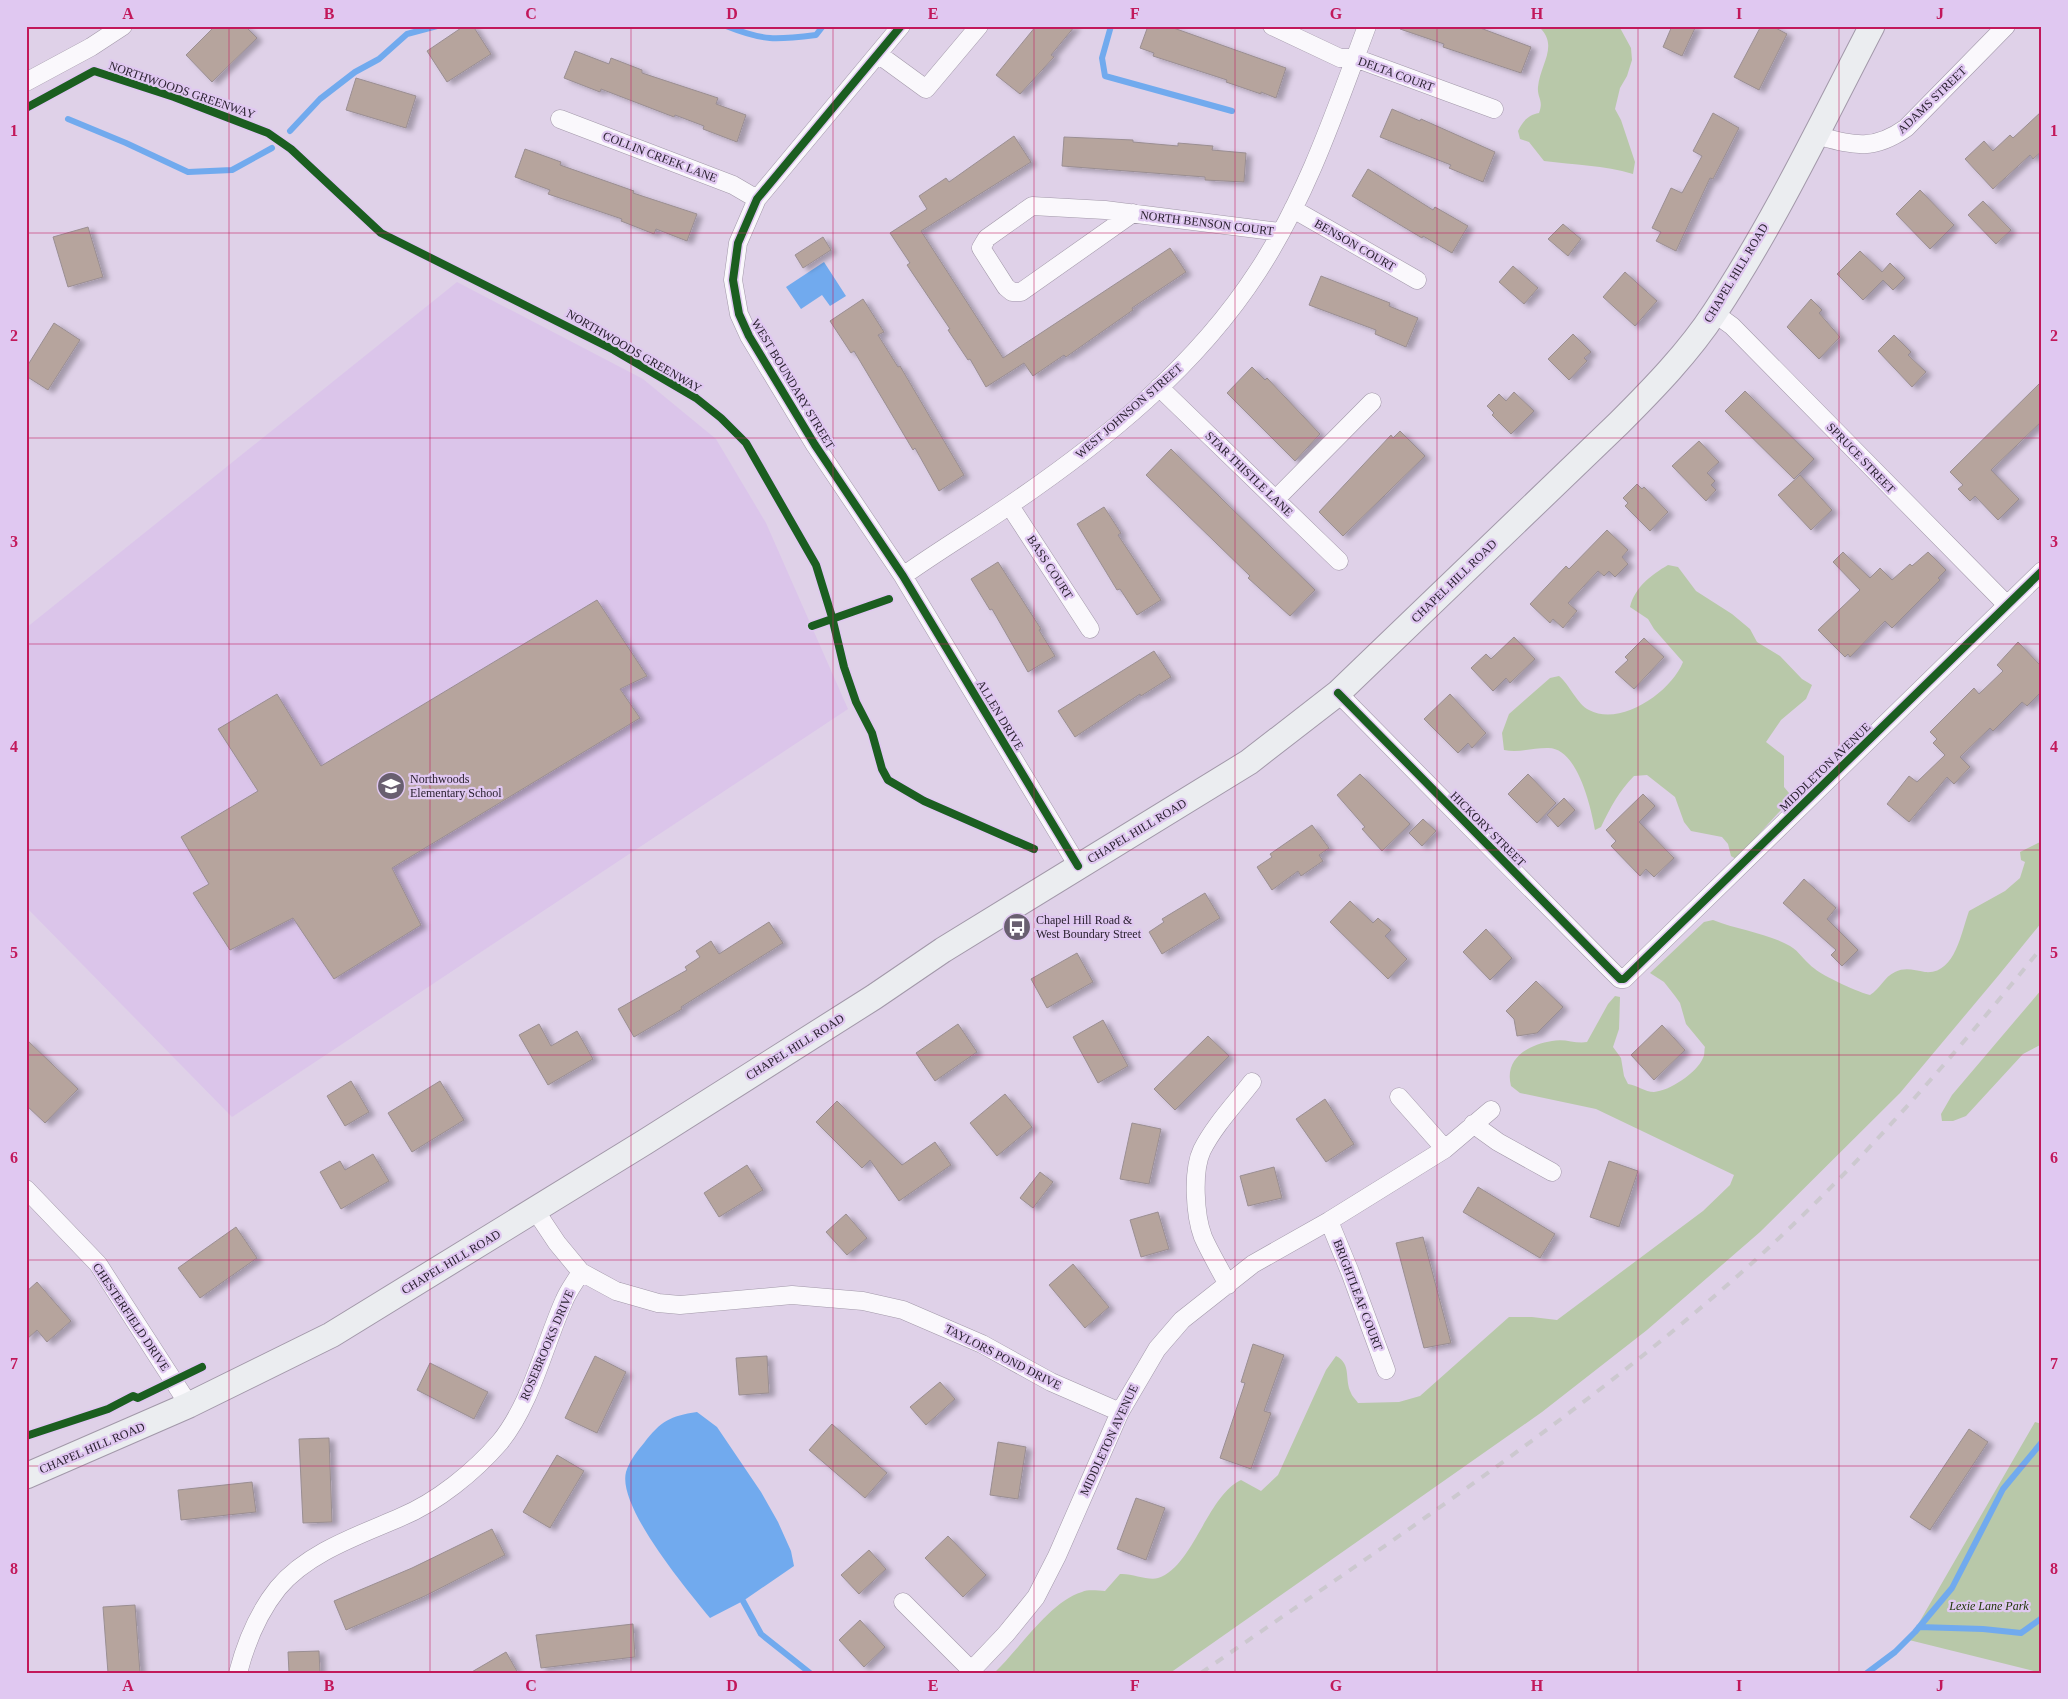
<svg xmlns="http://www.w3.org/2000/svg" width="2068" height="1699" viewBox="0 0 2068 1699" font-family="Georgia,serif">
<defs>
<filter id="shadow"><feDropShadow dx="5.5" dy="3" stdDeviation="2.5" flood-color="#0004"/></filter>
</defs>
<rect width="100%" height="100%" fill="#dfd1e8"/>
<path fill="#dbc5ea" d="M457 282 643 379 716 439 766 523 848 709 232 1117 26 907V628Z"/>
<path fill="#b8c8a9" d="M1538 26H1619L1631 48 1632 60 1627 76 1620 88 1615 109 1621 120 1635 162 1633 174C1604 165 1574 165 1544 161L1529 142 1520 139 1518 131C1523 121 1528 115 1539 113 1544 100 1537 98 1538 87 1540 64 1560 45 1538 26Z
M1668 565 1678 567 1696 591 1732 614 1750 629 1757 642 1780 656 1802 679 1812 685 1806 699 1781 720 1766 742 1784 756V787L1789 793 1791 799 1736 859 1731 856 1728 844 1722 837 1691 831 1684 822 1675 797 1647 775 1634 776C1619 791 1610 808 1601 827L1595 830C1591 807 1577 746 1547 748 1532 748 1519 753 1504 750L1502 733 1509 714 1550 678 1559 676C1570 685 1577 704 1589 710 1621 727 1671 692 1683 662L1654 629 1648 619 1630 607C1635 587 1651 575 1668 565Z
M2042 841V922L1998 976 1900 1093 1760 1232 1647 1330 1542 1412 1170 1673H994C1020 1649 1049 1602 1082 1592 1089 1589 1098 1591 1105 1591L1120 1574C1132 1573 1148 1581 1158 1578 1193 1567 1207 1496 1241 1480L1261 1491 1278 1475 1326 1370 1336 1356C1352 1364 1344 1379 1351 1393 1352 1396 1356 1400 1358 1403L1399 1402 1420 1396 1509 1317H1532L1557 1320 1703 1211 1730 1185 1734 1175 1596 1109 1520 1093 1511 1086C1504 1059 1527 1045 1552 1041 1565 1038 1575 1044 1587 1042L1608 1004 1615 996 1620 997 1619 1029 1613 1047 1621 1058 1624 1076 1628 1084C1637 1085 1645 1092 1654 1092 1669 1091 1697 1073 1703 1058 1705 1055 1704 1050 1705 1047L1686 1024 1680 1003 1675 996 1664 982 1650 973 1704 922 1713 920C1738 930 1767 933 1790 946 1799 951 1806 963 1815 969 1821 975 1862 994 1870 995 1880 989 1884 977 1895 972 1905 967 1914 970 1925 972 1955 975 1961 933 1969 911L2005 891 2020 878 2025 862 2021 860 2020 852Z
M2042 989V1044L2023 1054 1966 1116 1953 1121H1942L1941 1114 1952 1095Z
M2035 1422 2042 1424V1673L1909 1640Z"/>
<path fill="#71aaee" d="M824 262 846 296 830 306 822 295 801 309 786 287Z
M697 1412 717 1427 761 1492 778 1522 791 1551 794 1566 743 1601 710 1618C688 1591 617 1507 626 1472 629 1462 637 1451 644 1443 661 1421 670 1416 697 1412Z"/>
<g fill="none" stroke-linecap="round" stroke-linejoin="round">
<path stroke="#71aaee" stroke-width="6" d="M726 26C764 41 775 40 816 35L823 26
M1111 26 1102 58 1105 76 1232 111
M68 119 126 143 188 172 232 170 272 148
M290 131 320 99 355 72 379 59 407 34 437 26
M743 1601 761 1634 810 1673
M1919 1627 1983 1629 2021 1633 2042 1618
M1867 1673 1895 1652 1915 1632 1952 1588 2003 1489 2042 1442"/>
</g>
<path fill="#b6a49d" stroke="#9a8e92" filter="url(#shadow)" d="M215 26H245L257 38 212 82 186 55Z
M464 26H473L491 54 447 82 427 51Z
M1036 26H1075L1051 55 1054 57 1020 94 996 75Z
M1148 26H1168L1286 68 1276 98 1261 92V94L1226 82 1227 80 1153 56 1154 53 1140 48Z
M1401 26H1475L1531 47 1521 73 1443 47 1444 44 1400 29Z
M1672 26H1696L1682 56 1663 47Z
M1761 26H1772L1787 34 1759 90 1734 77Z
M575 51 609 64 611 58 642 70V73L718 98 716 104 746 115 737 142 703 129 704 126 675 115 674 117 601 89 600 92 564 78Z
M356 78 416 96 406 128 346 110Z
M1392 109 1420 121 1421 119 1495 152 1483 182 1449 168 1451 165 1380 137Z
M2042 111V151L2033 159 2030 155 1993 189 1965 159 1984 141 1993 151 2010 135 2013 138Z
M1713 113 1739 128 1713 179 1710 178 1676 251 1656 241 1661 232 1652 228 1671 188 1682 193 1702 156 1693 151Z
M1014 136 1031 162 921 231 1003 358 1170 248 1186 272 1132 308 1133 310 1066 357 1064 355 1033 376 1024 363 986 387 970 359 968 360 948 330 950 329 907 265 910 263 890 233 927 209 919 196 946 178 949 182Z
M1064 137 1133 140V142L1178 146V143L1213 146 1212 150 1246 153 1244 182 1205 180V177L1062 166Z
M525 149 561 162 560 165 634 191 633 193 697 214 687 241 656 229 654 234 621 221 622 219 548 194 550 190 515 177Z
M1368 169 1433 210 1435 207 1468 226 1452 253 1423 236 1422 238 1352 196Z
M1920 190 1954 225 1930 249 1896 214Z
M1983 201 2011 230 1996 244 1968 215Z
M1563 224 1581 239 1568 256 1548 239Z
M88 227 103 277 68 287 53 237Z
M823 237 831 250 803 268 795 255Z
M1860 251 1882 272 1890 263 1905 278 1893 290 1883 280 1863 300 1837 274Z
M1513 266 1538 288 1524 304 1499 282Z
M1625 272 1657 301 1635 326 1603 297Z
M1321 276 1390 303 1389 306 1418 318 1406 347 1375 334 1376 330 1309 305Z
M863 299 884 332 878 335 898 367 900 366 964 475 939 491 915 448 913 450 854 351 851 353 830 321Z
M1811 299 1822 310 1819 313 1840 337 1819 359 1787 327Z
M54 323 80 340 48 390 26 376V368Z
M1573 334 1591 352 1584 358 1587 361 1569 380 1548 359Z
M1894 335 1911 352 1908 355 1926 372 1912 387 1878 351Z
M1252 367 1265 380 1267 378 1320 434 1295 461 1227 393Z
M2042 381V421L1991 470 2019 499 1998 520 1975 496 1970 501 1958 489 1963 485 1950 472Z
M1745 391 1814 459 1794 479 1725 411Z
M1514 392 1534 411 1511 434 1492 415 1494 413 1487 406 1499 394 1506 401Z
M1400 431 1425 456 1343 536 1319 512 1391 435 1393 438Z
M1699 441 1719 462 1707 473 1715 481 1711 485 1716 490 1706 501 1672 466Z
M1171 449 1315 590 1290 616 1248 578 1250 576 1146 475Z
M1800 475 1832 510 1811 530 1778 495Z
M1637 484 1642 489 1644 487 1668 512 1650 531 1625 506 1628 503 1623 498Z
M1104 507 1121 533 1118 535 1161 600 1137 615 1120 589 1117 590 1077 524Z
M1607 530 1628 550 1622 557 1628 564 1615 577 1609 571 1604 576 1598 571 1568 603 1577 611 1563 628 1553 619 1550 623 1530 604 1566 566 1569 569Z
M1843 552 1870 578 1880 568 1892 580 1910 564 1912 566 1928 552 1946 570 1938 578 1940 580 1892 628 1885 621 1850 657 1848 654 1845 657 1818 630 1860 590 1833 562Z
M998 562 1041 629 1039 630 1055 656 1028 672 992 609 990 610 971 579Z
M597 600 647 676 620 689 640 718 392 868 421 925 334 979 293 918 230 950 193 893 209 884 181 837 258 791 218 729 277 694 321 766Z
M1514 637 1535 659 1510 683 1506 678 1493 691 1471 668 1486 654 1491 659Z
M1644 638 1664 657 1634 689 1615 672 1628 660 1625 657Z
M2018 642 2042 667V691L2027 706 2022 702 1993 731 1990 728 1960 757 1970 767 1954 784 1947 777 1909 822 1887 804 1909 776 1917 782 1945 755 1933 743 1937 739 1930 732 1974 688 1979 694 2003 671 1997 665Z
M1154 651 1171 677 1141 696 1140 694 1075 737 1058 711Z
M1450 694 1486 733 1472 748 1468 743 1458 753 1424 719Z
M1360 774 1410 824 1382 851 1362 829 1365 827 1337 795Z
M1528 774 1556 803 1537 823 1508 794Z
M1643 794 1655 806 1639 822 1674 858 1654 877 1646 869 1640 876 1611 846 1616 841 1606 830Z
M1564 798 1575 810 1558 827 1547 815Z
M1423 819 1436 831 1422 846 1409 833Z
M1312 825 1329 848 1319 855 1323 861 1301 876 1298 871 1272 890 1257 867 1272 857 1270 854Z
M1804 879 1836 908 1827 919 1858 950 1842 966 1831 955 1836 950 1783 903Z
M1205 893 1220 918 1162 954 1149 932 1164 922 1162 919Z
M1350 901 1373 923 1378 918 1391 930 1385 936 1407 959 1388 979 1330 922Z
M769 922 783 943 681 1007 682 1009 634 1037 618 1009 687 970 685 967 700 957 696 951 711 941 719 954Z
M1486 929 1512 958 1490 980 1463 952Z
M1077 953 1093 982 1047 1008 1031 979Z
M1536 981 1563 1007 1537 1033 1517 1036 1514 1019 1506 1011Z
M1103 1020 1128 1066 1098 1083 1073 1037Z
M539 1024 551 1046 577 1031 593 1059 548 1085 519 1035Z
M958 1024 977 1052 935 1081 916 1053Z
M1662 1025 1685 1050 1654 1080 1631 1055Z
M1208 1036 1229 1056 1175 1110 1154 1089Z
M26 1039 78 1089 45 1123 26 1105Z
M351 1081 369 1112 345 1126 327 1096Z
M440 1081 464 1120 412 1152 388 1113Z
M1005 1094 1032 1127 997 1156 970 1123Z
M1325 1099 1354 1144 1326 1162 1296 1119Z
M837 1101 902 1165 935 1142 951 1165 899 1201 870 1160 862 1168 816 1122Z
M1132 1123 1161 1129 1149 1184 1120 1179Z
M373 1154 389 1181 341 1209 320 1172 340 1161 345 1170Z
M1609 1161 1638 1171 1619 1227 1590 1217Z
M747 1165 763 1190 719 1217 704 1193Z
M1274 1167 1282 1198 1248 1206 1240 1176Z
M1040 1172 1053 1182 1033 1208 1020 1198Z
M1478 1187 1555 1234 1540 1258 1463 1212Z
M1158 1212 1169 1249 1141 1257 1130 1220Z
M846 1214 867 1238 847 1255 826 1232Z
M236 1227 257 1258 200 1298 178 1268Z
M1423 1237 1451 1343 1424 1348 1396 1243Z
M1073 1264 1109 1307 1085 1328 1049 1285Z
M37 1282 71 1321 47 1342 37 1330 26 1340V1292Z
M1253 1344 1284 1355 1264 1411 1271 1413 1251 1469 1220 1458 1245 1383 1241 1382Z
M595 1356 626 1372 597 1433 565 1418Z
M767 1356 769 1393 739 1395 736 1358Z
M430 1363 488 1392 474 1419 417 1390Z
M940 1382 955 1399 926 1425 910 1407Z
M832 1424 887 1473 865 1498 809 1450Z
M1969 1429 1988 1442 1930 1530 1910 1517Z
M329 1438 332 1522 303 1523 299 1439Z
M998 1442 1026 1447 1018 1499 990 1495Z
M557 1455 584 1471 550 1528 523 1512Z
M252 1482 256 1512 181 1520 178 1490Z
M1136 1498 1165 1508 1146 1560 1117 1549Z
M492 1529 505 1555 425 1596 346 1630 334 1601 412 1568Z
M948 1536 986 1575 963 1597 925 1558Z
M869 1550 886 1569 859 1594 841 1575Z
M135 1605 140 1673H108L103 1607Z
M860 1620 885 1647 864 1667 839 1640Z
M633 1624 635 1657 541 1668 536 1635Z
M319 1651 320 1673H289L288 1652Z
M506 1652 518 1673H470Z"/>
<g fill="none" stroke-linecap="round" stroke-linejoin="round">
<g stroke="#a298a9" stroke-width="19">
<path id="minor" d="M901 26 757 199 738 243 733 280 739 314 749 336 815 445 903 576 1078 866
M1272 26 1340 58H1355L1494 109
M878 54 926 89 979 26
M26 82 91 47 123 26
M560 119 733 185 757 199
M1815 135C1853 145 1872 152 1906 128L2006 26
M1293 209 1417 280
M1133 213 1021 292H1012L1006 287 981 248 987 238 1032 206 1105 210 1280 232
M1714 313 1732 326 2007 605
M1159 387 1339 561
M1276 499 1372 402
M1010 506 1090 629
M903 576C938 551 975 529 1010 505 1104 441 1196 367 1258 271 1307 196 1336 109 1367 26
M1338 693 1605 964 1620 979H1624L2042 571
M1399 1097 1445 1149
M1473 1124 1498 1142 1552 1172
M26 1189 98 1264 189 1405
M535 1210 557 1243 581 1272 616 1291 658 1303 680 1305 792 1295 863 1301 903 1310 982 1344 1051 1382 1120 1412
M1329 1221 1350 1272 1386 1370
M1228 1285C1220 1269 1210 1253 1203 1237 1195 1216 1192 1171 1202 1150 1214 1126 1235 1104 1252 1082
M903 1602 972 1671
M238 1673C246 1642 258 1613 278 1588 308 1552 360 1535 401 1517 437 1502 474 1472 500 1442 531 1404 544 1346 564 1301 568 1291 575 1282 581 1272
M969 1673 1006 1634 1036 1597 1057 1556 1120 1412 1157 1349 1182 1320 1253 1264 1329 1221 1445 1149 1491 1110"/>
</g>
<g stroke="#a298a9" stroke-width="27">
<path id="secondary" d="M26 1476 189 1405 331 1335 645 1142 874 997 943 950 1249 762 1338 693 1619 423C1653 389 1689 352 1715 312 1775 221 1822 122 1872 26"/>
</g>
<use href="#minor" stroke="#faf8fc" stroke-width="18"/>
<use href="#secondary" stroke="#ebedf0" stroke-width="25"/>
<path stroke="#ccc8cf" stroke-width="4" stroke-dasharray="9 9" stroke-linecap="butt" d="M1201 1673C1385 1545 1574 1421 1742 1272 1852 1174 1949 1062 2042 947"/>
<g stroke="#e0c8f1" stroke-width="11">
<path id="cycleway" d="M901 26 757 199 738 243 733 280 739 314 749 336 815 445 903 576 1078 866
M26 108 94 71 174 97 268 133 291 149 381 233 614 350 696 398 721 418 746 443 816 565 832 617 844 667 856 702 872 733 882 769 888 780 924 801 1034 849
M812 626 889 599
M1338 693 1605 964 1620 979H1624L2042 571
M26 1436 108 1409 133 1396 138 1398 202 1367"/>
</g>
<use href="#cycleway" stroke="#1b5e20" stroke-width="8"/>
</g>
<path fill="none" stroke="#c2185b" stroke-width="1" stroke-opacity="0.55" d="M229 26V1673M430 26V1673M631 26V1673M833 26V1673M1034 26V1673M1235 26V1673M1437 26V1673M1638 26V1673M1839 26V1673M26 233H2042M26 438H2042M26 644H2042M26 850H2042M26 1055H2042M26 1260H2042M26 1466H2042"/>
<defs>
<g id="school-disc" transform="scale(1.4375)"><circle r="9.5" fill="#695f70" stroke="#e0c8f1"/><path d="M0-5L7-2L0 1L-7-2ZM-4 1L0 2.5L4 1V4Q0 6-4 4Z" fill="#fff"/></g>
<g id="bus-disc" transform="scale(1.4375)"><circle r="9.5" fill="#695f70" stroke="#e0c8f1"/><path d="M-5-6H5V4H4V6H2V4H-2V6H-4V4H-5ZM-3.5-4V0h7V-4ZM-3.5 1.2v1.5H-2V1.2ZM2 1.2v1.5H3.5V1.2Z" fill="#fff"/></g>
</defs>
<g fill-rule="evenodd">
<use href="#school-disc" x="391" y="786"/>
<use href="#bus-disc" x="1017" y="927"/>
</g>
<g text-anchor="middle" stroke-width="4.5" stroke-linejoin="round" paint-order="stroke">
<g font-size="12" fill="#2a2130" stroke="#e0c8f1">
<text transform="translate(1396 74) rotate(20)" y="4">DELTA COURT</text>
<text transform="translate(182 90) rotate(19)" y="4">NORTHWOODS GREENWAY</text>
<text transform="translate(1932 100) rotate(-44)" y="4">ADAMS STREET</text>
<text transform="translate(660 157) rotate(21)" y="4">COLLIN CREEK LANE</text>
<text transform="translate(1207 223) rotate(7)" y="4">NORTH BENSON COURT</text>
<text transform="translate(1355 245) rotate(30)" y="4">BENSON COURT</text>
<text transform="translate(1736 273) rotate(-59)" y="4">CHAPEL HILL ROAD</text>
<text transform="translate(634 351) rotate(30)" y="4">NORTHWOODS GREENWAY</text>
<text transform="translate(793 384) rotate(59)" y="4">WEST BOUNDARY STREET</text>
<text transform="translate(1129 411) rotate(-41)" y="4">WEST JOHNSON STREET</text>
<text transform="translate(1861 458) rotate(46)" y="4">SPRUCE STREET</text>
<text transform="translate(1249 474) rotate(44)" y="4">STAR THISTLE LANE</text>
<text transform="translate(1050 567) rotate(57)" y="4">BASS COURT</text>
<text transform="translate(1454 581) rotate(-44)" y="4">CHAPEL HILL ROAD</text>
<text transform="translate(1000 715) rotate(59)" y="4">ALLEN DRIVE</text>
<text transform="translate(1825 767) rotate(-44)" y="4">MIDDLETON AVENUE</text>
<text transform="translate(1488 829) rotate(45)" y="4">HICKORY STREET</text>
<text transform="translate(1137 831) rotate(-31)" y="4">CHAPEL HILL ROAD</text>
<text transform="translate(795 1047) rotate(-32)" y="4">CHAPEL HILL ROAD</text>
<text transform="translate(451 1262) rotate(-31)" y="4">CHAPEL HILL ROAD</text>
<text transform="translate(1358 1295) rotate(69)" y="4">BRIGHTLEAF COURT</text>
<text transform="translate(131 1317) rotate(56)" y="4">CHESTERFIELD DRIVE</text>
<text transform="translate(547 1345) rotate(-67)" y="4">ROSEBROOKS DRIVE</text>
<text transform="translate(1003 1357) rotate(27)" y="4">TAYLORS POND DRIVE</text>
<text transform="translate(1109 1440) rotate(-65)" y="4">MIDDLETON AVENUE</text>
<text transform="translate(92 1448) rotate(-23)" y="4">CHAPEL HILL ROAD</text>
</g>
<g font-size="12" fill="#2a2130" stroke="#e0c8f1" text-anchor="start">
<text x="410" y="783">Northwoods<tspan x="410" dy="14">Elementary School</tspan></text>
<text x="1036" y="924">Chapel Hill Road &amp;<tspan x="1036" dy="14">West Boundary Street</tspan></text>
</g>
<g font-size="12" font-style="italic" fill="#203608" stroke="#e0c8f1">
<text x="1989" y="1610">Lexie Lane Park</text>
</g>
</g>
<rect width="2068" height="1699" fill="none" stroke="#e0c8f1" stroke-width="55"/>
<rect x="28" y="28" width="2012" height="1644" fill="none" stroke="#c2185b" stroke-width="2"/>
<g font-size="16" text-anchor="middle" font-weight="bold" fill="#c2185b">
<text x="128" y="19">A</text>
<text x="329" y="19">B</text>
<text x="531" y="19">C</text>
<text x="732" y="19">D</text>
<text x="933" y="19">E</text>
<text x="1135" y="19">F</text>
<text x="1336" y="19">G</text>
<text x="1537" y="19">H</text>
<text x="1739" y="19">I</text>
<text x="1940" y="19">J</text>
<text x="14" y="136">1</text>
<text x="2054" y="136">1</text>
<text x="14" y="341">2</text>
<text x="2054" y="341">2</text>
<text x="14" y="547">3</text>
<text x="2054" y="547">3</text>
<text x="14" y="752">4</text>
<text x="2054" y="752">4</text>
<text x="14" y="958">5</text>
<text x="2054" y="958">5</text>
<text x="14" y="1163">6</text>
<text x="2054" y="1163">6</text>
<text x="14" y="1369">7</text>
<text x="2054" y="1369">7</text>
<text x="14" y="1574">8</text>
<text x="2054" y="1574">8</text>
<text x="128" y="1691">A</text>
<text x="329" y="1691">B</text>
<text x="531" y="1691">C</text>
<text x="732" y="1691">D</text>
<text x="933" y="1691">E</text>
<text x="1135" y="1691">F</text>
<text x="1336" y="1691">G</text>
<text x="1537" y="1691">H</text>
<text x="1739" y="1691">I</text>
<text x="1940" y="1691">J</text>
</g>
</svg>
